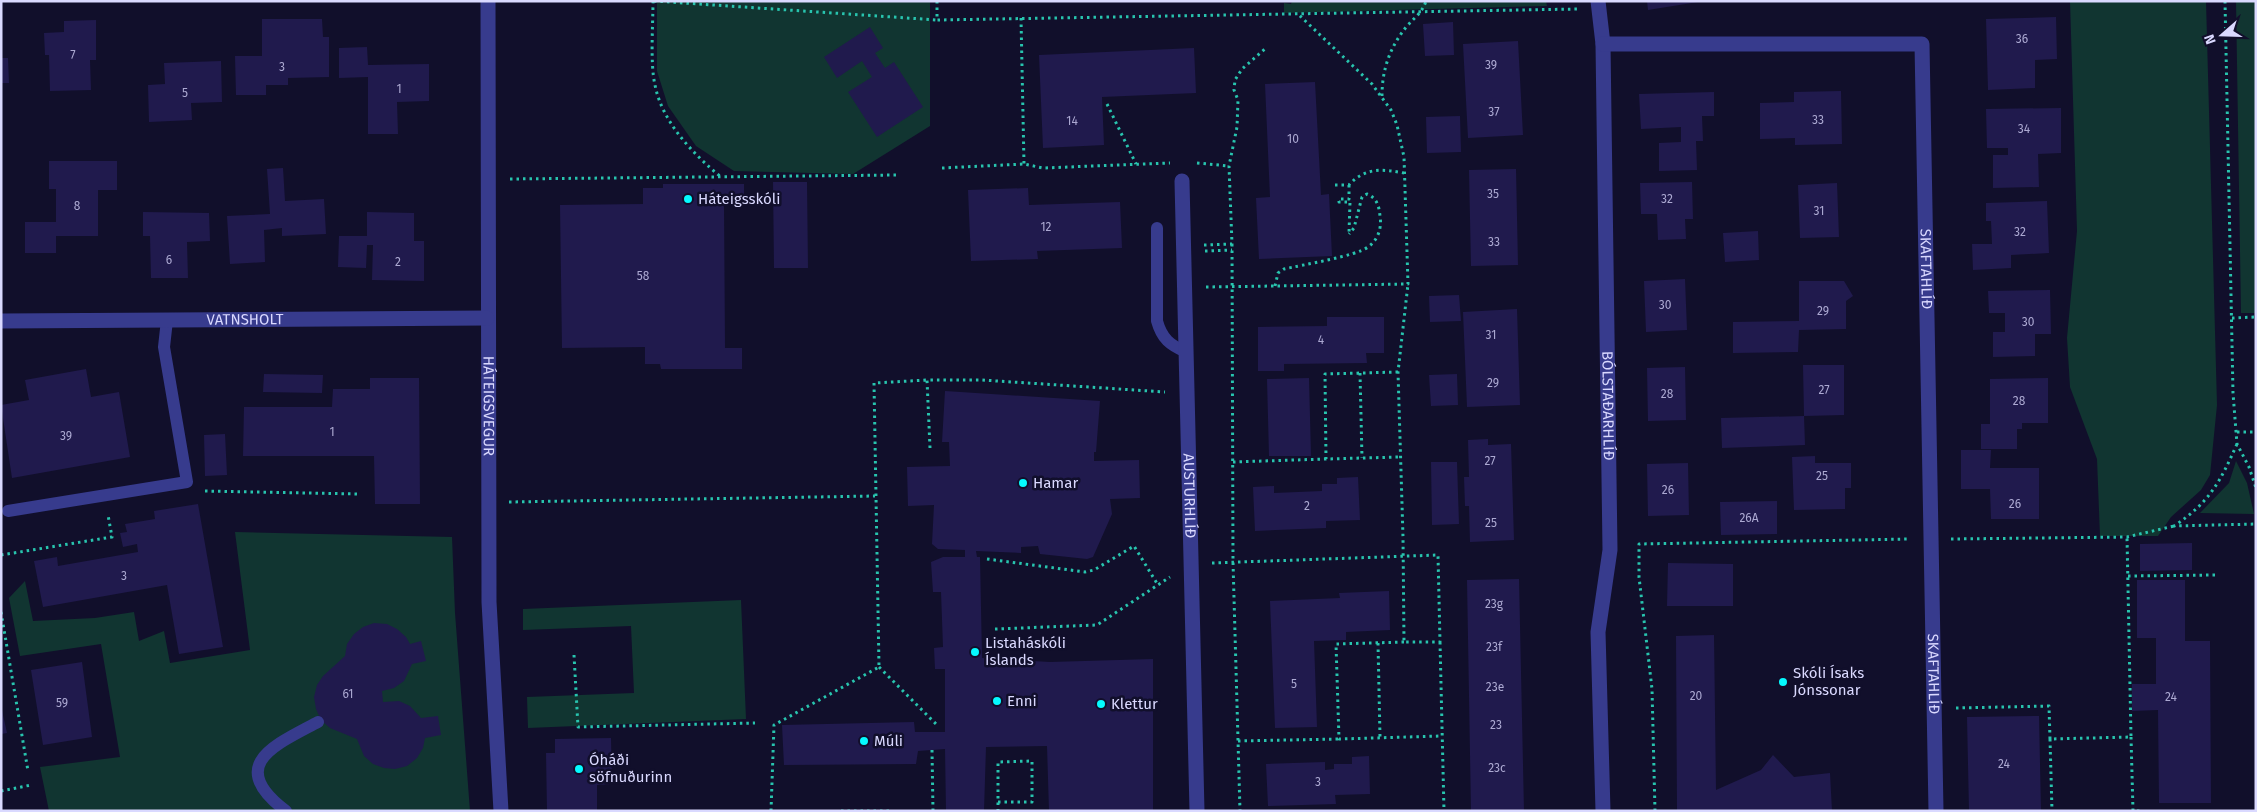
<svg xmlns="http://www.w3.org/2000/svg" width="2257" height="812" viewBox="0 0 2257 812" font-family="'Fira Sans',sans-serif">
<rect width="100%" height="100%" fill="#110f2b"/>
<path fill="#113531" d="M657 1H930V126L853 174 734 171 696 146 668 106 657 71Z
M1292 1H1546L1547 6 1284 13V3L1291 4Z
M2070 1H2206L2217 405 2210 475 2201 490 2171 517 2158 536H2100L2097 459 2070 387 2067 338 2077 231Z
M2236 1H2256V313H2241Z
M2236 461 2247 483 2254 514 2200 513 2229 483Z
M235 532 452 537 455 613 470 811H49L40 767 120 757 101 644 20 656 9 598 25 581 33 621 95 618 134 612 139 641 164 631 170 663 250 650Z
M741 600 746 719 528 728 527 697 634 693 631 626 523 630V609Z"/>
<path fill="#201a4d" d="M1647 1H1698V2L1648 10Z
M2056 17 2057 59 2035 60V88L1988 90 1986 19Z
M262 19H322L323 37H329V77L288 78V85H266V95H236L235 56H262Z
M96 20V60H90L91 90 50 91 49 55H45L44 33 64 32V21Z
M1453 22 1454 55 1425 56 1423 24Z
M870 27 883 48 875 53 885 68 894 62 923 107 877 137 848 92 872 77 862 61 837 78 824 57Z
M1518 41 1523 135 1468 138 1463 44Z
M367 47 368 65 429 64V101L397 102 398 134H368V77L339 78V48Z
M1194 48 1196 93 1102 97 1104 145 1043 148 1039 55Z
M1 58H8L9 83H1Z
M221 61 222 102 191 103 192 120 149 122 148 85 165 84 164 63Z
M1315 82 1321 195 1329 194 1332 256 1259 259 1256 198 1270 197 1265 84Z
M1841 91 1842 144 1795 145V138L1760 139V103L1794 102V92Z
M1714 92V116H1702L1703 141H1696L1697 170 1659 171V143L1681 142V127L1641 129 1639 94Z
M2061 108V153L2038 154 2039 187 1993 188V155H2008V148H1987L1986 109Z
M1460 116 1461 152 1427 153 1426 117Z
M49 161H117V190H98V236H56V253H25V222H56V189H49Z
M283 168 285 201 324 199 326 234 282 236V228L264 230 265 262 230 264 227 216 270 214 267 169Z
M1516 169 1518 265 1471 266 1469 170Z
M773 182H807L808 268H774Z
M1692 182 1693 219H1685L1686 239 1658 240 1657 214H1641L1640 183Z
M1837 183 1839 237 1800 238 1798 185Z
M663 184H744V204H724L725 348H742V369H661L660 364H645V347L562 348 560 205 643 204V188H663Z
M1028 188 1029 205 1120 202 1122 248 1037 251 1038 259 971 261 968 190Z
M2047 201 2049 253 2011 255V268L1973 270 1972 244H1992L1991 221H1986V203Z
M143 212 209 213 210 241 187 242 188 278H151L150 236H143Z
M367 212 414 213V241H424V281L372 280 373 245H367L366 268 338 267 339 236H367Z
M1758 231 1759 260 1725 262 1723 233Z
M1685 279 1687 330 1646 332 1644 281Z
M1799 281H1844L1853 296 1846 301V329L1799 330 1798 352 1733 353V322L1799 321Z
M2050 290 2051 334H2035V356L1993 357V332H2005V313H1989L1988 291Z
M1459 295 1461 321 1430 322 1429 296Z
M1517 309 1520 405 1467 407 1463 312Z
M1327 317H1384V353H1366L1367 363 1284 364V371H1258V327L1327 326Z
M1803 365H1844V415L1804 416Z
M1685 367 1686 420 1648 421 1647 368Z
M86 369 91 397 119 392 130 457 12 478 1 405 29 400 25 380Z
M264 374 323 375 322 393 263 392Z
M1457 374 1458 405 1431 406 1429 375Z
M370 378H419L420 504H375L374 456H243L244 407H332L333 389H370Z
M1309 378 1311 456H1269L1267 379Z
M2048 378V423H2022V429H2017V449H1981V424H1990V379Z
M945 391 1100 401 1096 452H1094V461L1139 460 1140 498 1110 499 1112 514 1093 557 1087 559 1040 554 1038 546 1021 547V553L976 551 977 557H980L982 658 1050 662 1153 659V811H1049L1047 746 986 747 984 811H946L945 749 918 751 916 764 784 765 782 725 914 722 915 732H945V669H935L934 648 943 647 941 592H933L931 562 943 557H965V550L938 549 932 544 934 505 908 506 907 467 950 466 949 442H942Z
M1804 416 1805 445 1722 448 1721 418Z
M225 434 227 475 205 476 204 435Z
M1488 439V445L1511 444 1514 540 1470 542 1469 506H1465L1464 477H1469L1468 440Z
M1961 450H1991L1990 468H2039V519H1991L1990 489H1961Z
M1815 456V463H1851V488H1845V509L1794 510 1792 457Z
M1431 462H1457L1459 524 1432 525Z
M1688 463 1689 515 1648 516 1647 464Z
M1358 477 1360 520 1326 521V528L1255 531 1253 487 1274 486V493L1322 491V484H1337V478Z
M1777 501V534L1721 535 1720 502Z
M198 504 223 647 179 654 167 585 43 607 34 561 57 557 58 566 138 552 137 544 123 547 120 533 127 532 125 524 155 519 154 511Z
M2192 543V570L2140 571V544Z
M1668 563 1733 564V606H1667Z
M1519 579 1524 811H1471L1467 580Z
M2137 580H2185V641H2210L2211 803H2159L2158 710 2132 711V684H2156V638H2137Z
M1389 591 1390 630 1346 632V640L1314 641 1317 727 1275 728 1270 601 1340 598 1339 593Z
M374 623 387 624 397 629 406 637 410 644 421 641 426 661 412 664 404 681 394 688 382 691 383 702 399 701 410 706 421 718 438 716 441 735 425 738 423 748 417 758 407 766 395 769 384 768 373 764 364 756 357 739 330 728 321 720 316 709 314 697 317 685 323 676 345 656 347 644 354 634 363 627Z
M1714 635 1716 790 1761 770 1773 755 1794 777 1830 773 1832 811H1677L1676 636Z
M82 662 92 737 43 745 31 670Z
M1 706 7 733 1 734Z
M2039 716 2041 811H1969L1967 717Z
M611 738 612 784 597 785V811H547L546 753H555V739Z
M1369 756 1370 794 1335 795 1336 804 1268 806 1266 764 1325 762V770L1334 769V764H1352V757Z"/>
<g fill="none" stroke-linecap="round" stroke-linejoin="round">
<path stroke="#28c4ae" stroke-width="3" stroke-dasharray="2.5 4" stroke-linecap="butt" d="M653 1C653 25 650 64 655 85 662 122 693 154 721 177
M654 1 937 20
M937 1V20L1578 9
M2225 1 2233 393 2237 444 2249 467 2256 488
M1021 18 1024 164
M1382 96C1382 69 1390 47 1407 26 1415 17 1422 13 1426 1
M1107 104 1136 164
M1197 163 1229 166
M942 168 1024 164 1043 168 1170 163
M510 179 898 175
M1335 185H1349C1365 167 1383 169 1404 173
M1349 185V199H1339V202H1350L1349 233
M1232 244 1233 562 1240 811
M1204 245 1232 244 1229 166 1237 127 1238 100 1234 90 1235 80 1242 69 1266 48
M1205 251 1232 250
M1275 286 1278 273 1284 269C1302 265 1356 256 1368 247 1378 240 1382 228 1380 216 1379 206 1377 198 1367 194L1362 197 1354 228 1349 234
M1206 287 1408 284 1404 157 1397 125 1391 110 1372 84 1299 15
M2232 318 2256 317
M1398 372 1325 374 1326 459 1400 457
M1360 373 1362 458
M2237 432H2256
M2237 444C2220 482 2210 502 2174 526L2256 524
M930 448 927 380H982L1165 392
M1233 462 1326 459
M205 491 360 494
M509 502 875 496
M1951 539 2127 537 2174 526
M1 555 112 537 108 515
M987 559 1085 572 1094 570 1134 546 1158 585
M1212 563 1438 555 1440 642H1404L1403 537 1398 372 1408 284
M2128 576 2217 575
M1 612 28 771
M995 629 1097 625 1170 577
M1404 642 1336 644 1339 739 1442 736
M1440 642 1444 811
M1378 643 1380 737
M574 655 578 727 755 723
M879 667 936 724
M1956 708 2049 706 2050 739 2131 737 2127 537
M2131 737 2133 811H2143
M2050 739 2052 811
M1238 741 1339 739
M932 750 933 811
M1 791 31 785
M998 802H1032V761L998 762V811
M771 811 774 725 879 667 874 383 927 380
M841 811H891
M1655 811 1652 689 1639 577V544L1910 539"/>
<path stroke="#373b8d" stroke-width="12" d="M1157 228V321C1162 339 1170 345 1186 352
M8 511 187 482 164 347 167 320
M286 811C225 765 275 745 318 722"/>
<g stroke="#373b8d" stroke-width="15">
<path id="s1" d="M488 1 489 602 501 811"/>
<path id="s2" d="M1598 1 1603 44 1610 550 1598 632 1603 811"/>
<path id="s3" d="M1603 44H1922L1936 811"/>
<path id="s4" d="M1182 181 1197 811"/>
<path id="s5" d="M1 321 487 318"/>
</g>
</g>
<g fill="#05faff" stroke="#110f2b" stroke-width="2">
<circle cx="688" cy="199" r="5"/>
<circle cx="1023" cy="483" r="5"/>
<circle cx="975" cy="652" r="5"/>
<circle cx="1783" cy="682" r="5"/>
<circle cx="997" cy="701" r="5"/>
<circle cx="1101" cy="704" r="5"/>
<circle cx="864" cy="741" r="5"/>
<circle cx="579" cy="769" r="5"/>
</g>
<g text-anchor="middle" stroke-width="5" stroke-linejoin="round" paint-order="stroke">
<g font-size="12" fill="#aca9d2">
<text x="2022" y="43">36</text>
<text x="73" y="59">7</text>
<text x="1491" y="69">39</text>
<text x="282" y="71">3</text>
<text x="399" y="93">1</text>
<text x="185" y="97">5</text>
<text x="1494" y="116">37</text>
<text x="1818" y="124">33</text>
<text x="1072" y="125">14</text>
<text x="2024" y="133">34</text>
<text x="1293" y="143">10</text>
<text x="1493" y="198">35</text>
<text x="1667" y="203">32</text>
<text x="77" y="210">8</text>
<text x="1819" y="215">31</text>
<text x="1046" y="231">12</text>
<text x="2020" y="236">32</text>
<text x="1494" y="246">33</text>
<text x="169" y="264">6</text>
<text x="398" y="266">2</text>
<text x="643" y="280">58</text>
<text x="1665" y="309">30</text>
<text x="1823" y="315">29</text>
<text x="2028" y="326">30</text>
<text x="1491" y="339">31</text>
<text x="1321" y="344">4</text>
<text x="1493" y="387">29</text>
<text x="1824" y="394">27</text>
<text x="1667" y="398">28</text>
<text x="2019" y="405">28</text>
<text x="332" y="436">1</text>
<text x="66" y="440">39</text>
<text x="1490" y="465">27</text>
<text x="1822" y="480">25</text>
<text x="1668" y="494">26</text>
<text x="2015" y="508">26</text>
<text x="1307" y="510">2</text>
<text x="1749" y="522">26A</text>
<text x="1491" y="527">25</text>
<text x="124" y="580">3</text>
<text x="1494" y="608">23g</text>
<text x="1494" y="651">23f</text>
<text x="1294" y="688">5</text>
<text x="1495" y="691">23e</text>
<text x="348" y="698">61</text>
<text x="1696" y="700">20</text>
<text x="2171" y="701">24</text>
<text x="62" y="707">59</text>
<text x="1496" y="729">23</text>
<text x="2004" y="768">24</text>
<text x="1497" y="772">23c</text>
<text x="1318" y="786">3</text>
</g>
<g font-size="15" fill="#dad9ff" stroke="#110f2b" text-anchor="start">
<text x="698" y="204">Háteigsskóli</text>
<text x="1033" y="488">Hamar</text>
<text x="985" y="648">Listaháskóli<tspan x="985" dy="17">Íslands</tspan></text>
<text x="1793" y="678">Skóli Ísaks<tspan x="1793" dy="17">Jónssonar</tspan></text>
<text x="1007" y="706">Enni</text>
<text x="1111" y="709">Klettur</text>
<text x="874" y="746">Múli</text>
<text x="589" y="765">Óháði<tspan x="589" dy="17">söfnuðurinn</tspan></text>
</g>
<g font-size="15" fill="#dad9ff" stroke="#110f2b">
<text dy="5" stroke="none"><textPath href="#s3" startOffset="544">SKAFTAHLÍÐ</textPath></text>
<text dy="5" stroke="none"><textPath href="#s5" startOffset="244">VATNSHOLT</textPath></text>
<text dy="5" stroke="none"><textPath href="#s1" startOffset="405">HÁTEIGSVEGUR</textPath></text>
<text dy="5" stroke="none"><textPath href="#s2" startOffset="405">BÓLSTAÐARHLÍÐ</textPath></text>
<text dy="5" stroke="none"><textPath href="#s4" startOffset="315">AUSTURHLÍÐ</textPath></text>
<text dy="5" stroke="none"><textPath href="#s3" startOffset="949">SKAFTAHLÍÐ</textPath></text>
</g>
</g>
<rect width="2257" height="812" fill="none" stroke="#dad9ff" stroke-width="5"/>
<g transform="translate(2222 35) rotate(250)" stroke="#110f2b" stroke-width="4" paint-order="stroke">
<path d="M0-4L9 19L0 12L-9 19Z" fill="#dad9ff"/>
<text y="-8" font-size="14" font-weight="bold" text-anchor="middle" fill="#dad9ff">N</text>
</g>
</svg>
